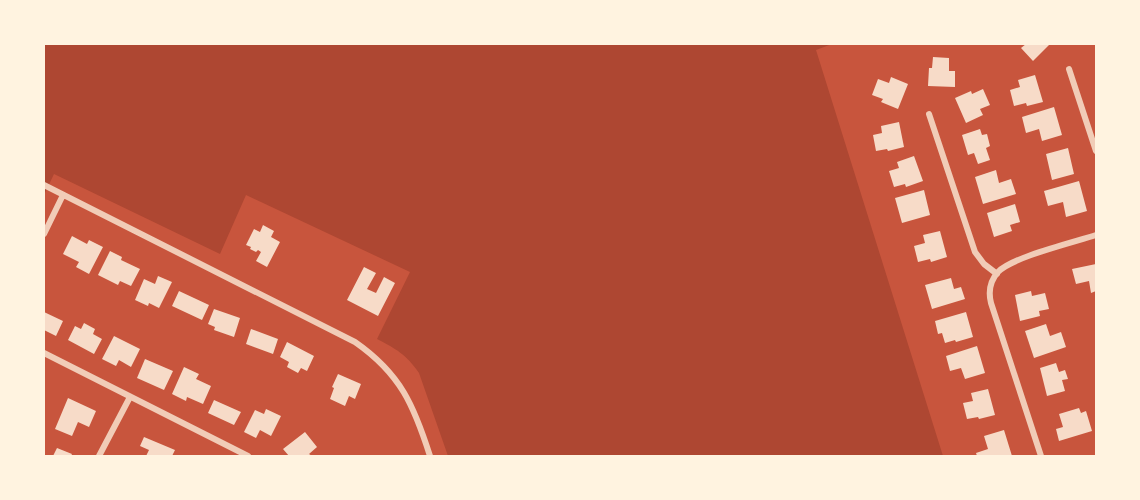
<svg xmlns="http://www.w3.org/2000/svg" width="1140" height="500" viewBox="0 0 1140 500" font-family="Ubuntu,sans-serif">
<rect width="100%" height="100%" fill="#c8553d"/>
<path fill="#ae4732" d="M44 44H832L816 50 943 456H448L419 373C406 354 396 349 377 339L410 272 246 195 220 254 54 174 44 195Z"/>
<path fill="#f7dbc8" d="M1026 44H1050L1033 61 1021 48Z
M933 57 949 58V71H955V87L928 86 929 68H932Z
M1035 75 1043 102 1027 106 1026 103 1014 106 1010 90 1020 87 1018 80Z
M891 77 908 84 898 109 881 102 883 99 872 95 878 79 889 83Z
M983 89 990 105 980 109 983 115 966 123 955 98 971 91 972 94Z
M1054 107 1062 135 1042 141 1039 129 1026 133 1022 117Z
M899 122 904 147 888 151 887 149 876 151 873 135 882 133 881 126Z
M980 129 982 135 987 134 990 146 986 148 990 160 978 164 974 153 968 155 962 135Z
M1068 148 1074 174 1052 180 1046 154Z
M914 156 923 181 906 187 905 184 894 187 889 171 899 168 897 162Z
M996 170 999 183 1011 179 1016 194 983 204 975 177Z
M1079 181 1087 211 1066 217 1063 202 1048 206 1044 191Z
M924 190 930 215 902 223 895 198Z
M1015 204 1020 222 1010 225 1012 231 994 237 987 213Z
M263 225 274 231 271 237 280 242 267 267 256 261 261 252 258 250 256 252 250 249 251 247 246 245 254 229 260 232Z
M940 231 947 257 931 262 930 259 918 262 914 246 925 243 923 235Z
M72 236 87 244 89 240 103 247 89 274 76 267 79 262 63 254Z
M110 251 122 257 121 260 140 269 131 286 120 281 118 285 98 275Z
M1096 264V291L1091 293 1089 281 1076 284 1072 269Z
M364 267 376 273 367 289 376 293 384 277 395 283 378 316 347 300Z
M158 276 172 282 159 308 149 303 148 306 135 300 144 279 155 284Z
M951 278 954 289 961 287 965 299 932 309 925 285Z
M179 291 209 305 202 320 172 306Z
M1031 291 1032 296 1045 293 1049 309 1039 311 1040 316 1020 321 1015 295Z
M214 309 240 318 234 337 214 330 215 327 208 324Z
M44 312 63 321 56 336 44 330Z
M966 312 973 337 956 342 955 340 945 343 942 333 938 334 935 321Z
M84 323 95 329 93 334 102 339 94 354 68 340 75 326 81 329Z
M1046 324 1050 336 1061 332 1066 347 1034 358 1025 331Z
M251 329 278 339 273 354 246 344Z
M114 336 140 349 131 367 119 360 116 366 102 359Z
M287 342 314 356 307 371 301 368 298 373 287 367 289 362 280 357Z
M977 346 985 373 965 379 961 368 950 371 946 356Z
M145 359 173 371 164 390 137 378Z
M1056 363 1059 372 1065 370 1068 379 1062 380 1065 391 1047 396 1040 368Z
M184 367 199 374 196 379 211 386 203 404 187 397 186 401 172 394Z
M338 374 361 384 355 399 349 396 345 406 330 399 334 388 332 387Z
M988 389 995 415 979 419 978 417 967 419 963 403 973 401 971 393Z
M68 398 96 411 89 427 78 422 72 436 55 429Z
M214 400 241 412 234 425 208 413Z
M1079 408 1081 413 1086 411 1092 431 1059 441 1056 429 1063 427 1059 414Z
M266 409 281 416 271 436 260 430 256 438 244 432 255 410 264 414Z
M1004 430 1012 456H977L976 453 988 449 984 436Z
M305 432 317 447 309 454 312 456H289L283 449Z
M144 437 175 450 172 456H146L149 450 140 446Z
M57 448 72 454 71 456H53Z"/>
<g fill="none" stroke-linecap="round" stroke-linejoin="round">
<path stroke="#f1ccb7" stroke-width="6" d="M1069 69 1096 151
M929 114 975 252 984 264 997 274
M44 185 355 342C401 374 414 406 430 456
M44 234 63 195
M44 353 248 456
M99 456 130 397
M1041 456 991 303C988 291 990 281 998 272 1012 257 1075 242 1096 235"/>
</g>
<rect width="1140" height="500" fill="none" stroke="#fff3e0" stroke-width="90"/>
</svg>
